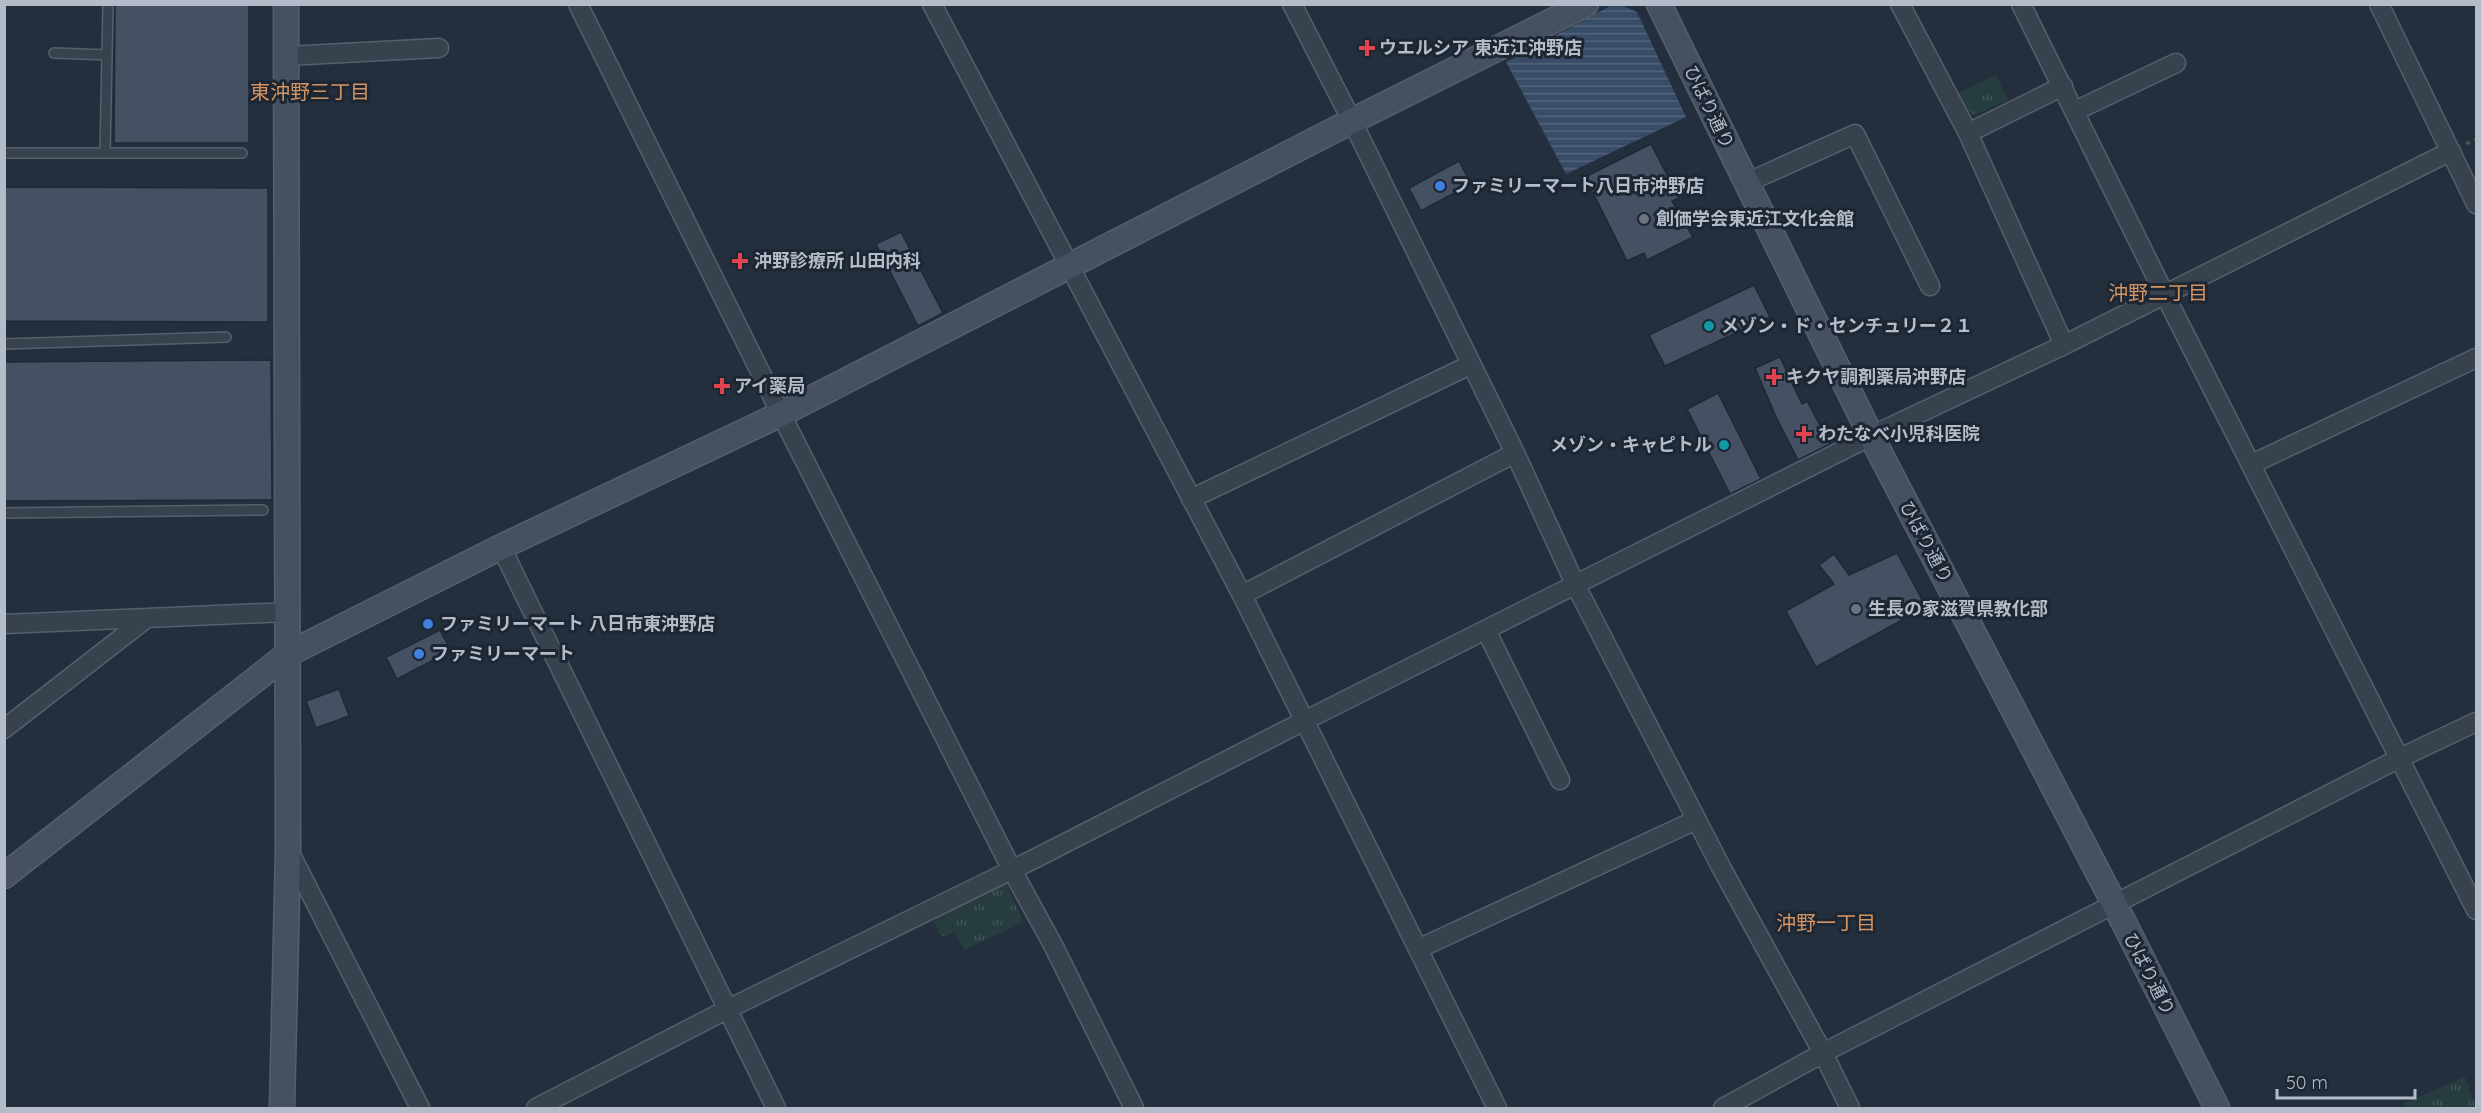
<svg xmlns="http://www.w3.org/2000/svg" width="2481" height="1113" viewBox="0 0 2481 1113" font-family="Quicksand,'Noto Sans JP',sans-serif">
<defs>
<pattern id="park-tufts" width="24" height="20" patternUnits="userSpaceOnUse" patternTransform="scale(1.5)"><rect width="24" height="20" fill="#263c3f"/><path d="M3 7l-1-3M5 7V3M7 7l1-3M15 17l-1-3M17 17v-4M19 17l1-3" fill="none" stroke="#435659"/></pattern>
<pattern id="water-rules" width="6" height="5" patternUnits="userSpaceOnUse" patternTransform="scale(1.5)"><rect width="6" height="5" fill="#394c67"/><path d="M0 2.5h6" fill="none" stroke="#53647b"/></pattern>
</defs>
<rect width="100%" height="100%" fill="#242f3e"/>
<path fill="url(#park-tufts)" d="M1996 75 2008 100 1974 115 1968 110 1959 93Z
M1006 883 1023 922 965 950 955 933 941 937 933 918Z
M2465 1077 2476 1108H2407L2405 1103Z"/>
<path fill="url(#water-rules)" d="M1612 5H1620L1637 12 1686 117 1566 174 1506 62Z"/>
<path fill="#455162" stroke="#1f2835" stroke-width="1.5" d="M115 4H249V143H114Z
M1651 144 1679 198 1672 201 1693 237 1647 260 1644 253 1627 261 1585 177Z
M1459 161 1471 184 1421 211 1409 188Z
M4 187 268 188V322L4 321Z
M901 232 943 313 918 326 876 244Z
M1754 285 1770 317 1665 366 1649 335Z
M1780 357 1802 404 1807 401 1830 444 1798 460 1776 417 1755 368Z
M271 360 272 500 4 501V362Z
M1718 393 1761 479 1730 494 1687 409Z
M1897 553 1926 607 1816 667 1786 611 1834 584 1819 565 1834 554 1849 575Z
M440 630 451 651 397 679 386 657Z
M339 689 349 716 316 728 306 701Z"/>
<g fill="none" stroke-linecap="round" stroke-linejoin="round">
<g stroke="#565f6c" stroke-width="12">
<path id="lane" d="M54 53 107 55
M4 153H242
M105 153 108 4
M4 344 226 337
M4 513 263 510"/>
</g>
<g stroke="#565f6c" stroke-width="21">
<path id="street" d="M578 4 781 414 1012 870 1053 945 1134 1108
M932 4 1242 595 1497 1108
M1292 4 1352 121 1515 453 1576 586 1722 869 1823 1053 1850 1108
M1900 4 1968 133 2064 345
M2021 4 2164 293 2476 910
M2379 4 2476 204
M286 56 439 48
M2075 111 2176 63
M1968 133 2063 86
M1746 183 1855 134 1930 286
M2252 464 2476 358
M1191 499 1470 365
M501 547 776 1108
M1242 595 1515 453
M4 624 147 618
M1486 630 1560 780
M4 729 147 618 288 612
M289 851 420 1108
M1418 949 1696 820
M536 1108 726 1010 1036 858 1304 721 1871 436 2064 345 2451 151
M1723 1108 1823 1053 2400 758 2476 722"/>
</g>
<g stroke="#565f6c" stroke-width="27">
<path id="secondary" d="M1659 4 1871 436 2115 905 2217 1108
M4 876 288 654 501 547 781 414 1352 121 1586 4
M282 1108 288 850 286 4"/>
</g>
<path stroke="#44595c" stroke-width="3" stroke-dasharray="4.5 4.5" stroke-linecap="butt" d="M2466 144 2476 139"/>
<use href="#lane" stroke="#38414e" stroke-width="9"/>
<use href="#street" stroke="#38414e" stroke-width="18"/>
<use href="#secondary" stroke="#465061" stroke-width="24"/>
</g>
<g fill="#e0444e" stroke="#1d2633" stroke-width="2">
<path d="M1364 39h6v6h6v6h-6v6h-6v-6h-6v-6h6z"/>
<path d="M737 252h6v6h6v6h-6v6h-6v-6h-6v-6h6z"/>
<path d="M1771 368h6v6h6v6h-6v6h-6v-6h-6v-6h6z"/>
<path d="M719 377h6v6h6v6h-6v6h-6v-6h-6v-6h6z"/>
<path d="M1801 425h6v6h6v6h-6v6h-6v-6h-6v-6h6z"/>
</g>
<g fill="#3f7fe0" stroke="#1d2633" stroke-width="2">
<circle cx="1440" cy="186" r="6"/>
<circle cx="428" cy="624" r="6"/>
<circle cx="419" cy="654" r="6"/>
</g>
<g fill="#6b7280" stroke="#1d2633" stroke-width="2">
<circle cx="1644" cy="219" r="6"/>
<circle cx="1856" cy="609" r="6"/>
</g>
<g fill="#0f9aa8" stroke="#1d2633" stroke-width="2">
<circle cx="1709" cy="326" r="6"/>
<circle cx="1724" cy="445" r="6"/>
</g>
<g text-anchor="middle" stroke-width="6" stroke-linejoin="round" paint-order="stroke">
<g font-size="18" font-weight="bold" fill="#b4bcc9" stroke="#1d2633" text-anchor="start">
<text x="1379" y="54">ウエルシア 東近江沖野店</text>
<text x="1452" y="192">ファミリーマート八日市沖野店</text>
<text x="1656" y="225">創価学会東近江文化会館</text>
<text x="754" y="267">沖野診療所 山田内科</text>
<text x="1721" y="332">メゾン・ド・センチュリー２１</text>
<text x="1786" y="383">キクヤ調剤薬局沖野店</text>
<text x="734" y="392">アイ薬局</text>
<text x="1818" y="440">わたなべ小児科医院</text>
<text x="1712" y="451" text-anchor="end">メゾン・キャピトル</text>
<text x="1868" y="615">生長の家滋賀県教化部</text>
<text x="440" y="630">ファミリーマート 八日市東沖野店</text>
<text x="431" y="660">ファミリーマート</text>
</g>
<g font-size="18" fill="#b4bcc9" stroke="#1d2633">
<text transform="translate(1709 107) rotate(64)" y="6">ひばり通り</text>
<text transform="translate(1926 542) rotate(62)" y="6">ひばり通り</text>
<text transform="translate(2149 974) rotate(63)" y="6">ひばり通り</text>
</g>
<g font-size="20" fill="#d59563" stroke="#1d2633">
<text x="310" y="99">東沖野三丁目</text>
<text x="2158" y="300">沖野二丁目</text>
<text x="1826" y="930">沖野一丁目</text>
</g>
</g>
<rect width="2481" height="1113" fill="none" stroke="#b4bcc9" stroke-width="12"/>
<path d="M2277 1089v9h138v-9" fill="none" stroke="#b4bcc9" stroke-width="3"/>
<text x="2286" y="1089" font-size="18" fill="#b4bcc9" stroke="#1d2633" stroke-width="4.5" paint-order="stroke">50 m</text>
</svg>
